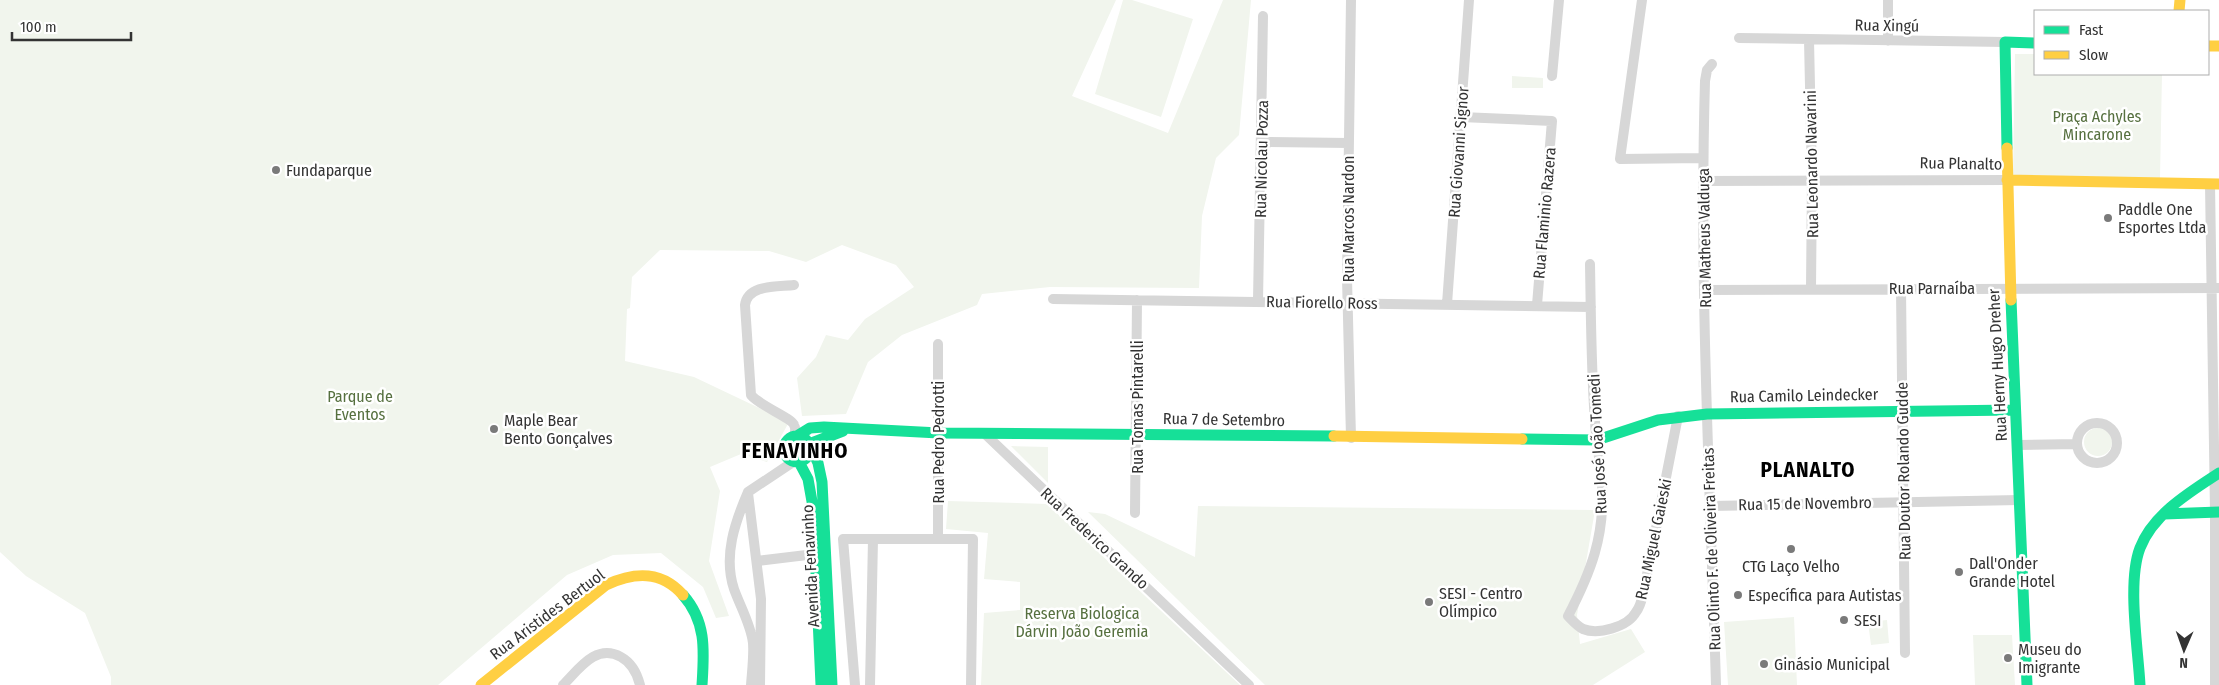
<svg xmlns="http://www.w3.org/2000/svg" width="2219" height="685" viewBox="0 0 2219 685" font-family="'Fira Sans Condensed',sans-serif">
<rect width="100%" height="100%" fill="#fff"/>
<path fill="#f1f5ed" d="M0 0H1116L1072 96 1168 133 1223 0H1251L1239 135 1216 158 1202 216 1199 288 1050 287 982 294 977 305 902 335 868 362 846 414 802 416 797 378 816 357 826 335 848 340 865 319 914 287 896 265 842 245 806 262 769 251 660 250 632 277 630 308 627 309 625 361 694 377 789 422 767 462 741 454 710 467 720 491 709 561 729 616 716 618 703 587 661 553 613 555 567 575 438 685H111V677L85 613 26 576 0 552Z
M1123 0H1132L1193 19 1161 117 1095 94Z
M2015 54H2035V74H2162L2160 178 2013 175Z
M1512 76 1543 78V88H1512Z
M2084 442a14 14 0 1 1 28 0a14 14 0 1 1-28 0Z
M1011 446 1048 447V483Z
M948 501 1047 504 1240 685H981L984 613 1020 610V582L984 579 988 533 946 529Z
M1198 506 1595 510 1577 615 1580 644 1631 629 1645 652 1593 685H1265L1088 512 1105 514 1195 557Z
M1794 617 1797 685H1728L1724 622Z
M1887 620 1889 643 1871 645 1868 622Z
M1973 635H2012L2015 685H1975Z"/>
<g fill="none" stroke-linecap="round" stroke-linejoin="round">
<path stroke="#d7d7d7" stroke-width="10" d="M1642 0 1620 159 1703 158
M1888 0V41
M1739 38 2005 42
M1809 40 1812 179 1811 289
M1712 64 1707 70 1705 81C1699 282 1710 484 1716 685
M1552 76 1559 0
M1461 117 1552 121 1537 305
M1261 142 1349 143
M1703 181 2007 180
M2210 184 2215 512V685
M1590 264C1591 316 1591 369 1595 421 1596 443 1601 464 1602 485 1605 536 1591 572 1568 616 1572 620 1577 626 1583 629 1598 635 1628 627 1636 612 1641 606 1642 598 1644 590L1678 416
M794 285C778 287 748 284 745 305L751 395C760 406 792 418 794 425 796 428 795 433 794 437
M1901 288 1905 653
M1704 290 2219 288
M1053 299 1591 307
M1258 301 1263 16
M1447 304 1469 0
M2077 443a20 20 0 1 1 40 0a20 20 0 1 1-40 0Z
M984 433 1249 685
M1351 438 1347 278 1351 0
M2017 445 2077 444
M748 492C735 522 723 556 734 589 740 606 751 625 753 643 754 656 752 671 751 685
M748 492 793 462
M748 493 761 599 760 685
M1710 506 2019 500
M1135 513 1137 300
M938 539V344
M757 561 815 554
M563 685C579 669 596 643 621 657 632 663 637 673 640 685
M855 685 843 539H973L971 685
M870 685 873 539"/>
<path stroke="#16e098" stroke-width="11" d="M2007 148 2005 42 2035 43
M2011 300 2027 685
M784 449a13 13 0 1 1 26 0a13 13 0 1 1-26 0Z
M797 436 810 428 824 427 939 433 1334 436
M1522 439 1597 440 1658 420 1707 414 2015 410
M809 444 843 431
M811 448 818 463 822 482 832 685
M799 462 808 479 813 507 821 685
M2164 514 2219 512
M683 595C707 622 704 652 702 685
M2140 685C2138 648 2127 582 2140 548 2153 514 2190 492 2219 473"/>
<path stroke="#ffcf43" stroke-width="11" d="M2179 11 2180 0
M2208 46H2219
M2007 148 2011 300
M2007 180 2219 184
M1334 436 1522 439
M481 685 606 585C634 572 661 570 683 595"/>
</g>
<g fill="#7a7a7a" stroke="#fff" stroke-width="2">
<circle cx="276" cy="170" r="5"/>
<circle cx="2108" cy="218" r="5"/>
<circle cx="494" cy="429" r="5"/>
<circle cx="1791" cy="549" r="5"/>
<circle cx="1959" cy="572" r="5"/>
<circle cx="1738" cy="595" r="5"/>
<circle cx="1429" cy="602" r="5"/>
<circle cx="1844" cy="620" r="5"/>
<circle cx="2008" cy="658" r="5"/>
<circle cx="1764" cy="664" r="5"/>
</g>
<g text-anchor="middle" stroke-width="5" stroke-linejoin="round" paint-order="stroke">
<g font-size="16" fill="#333" stroke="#fff">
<text transform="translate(1887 25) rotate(1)" y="6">Rua Xingú</text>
<text transform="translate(1458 152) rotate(-86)" y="6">Rua Giovanni Signor</text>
<text transform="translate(1261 159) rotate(-89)" y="6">Rua Nicolau Pozza</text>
<text transform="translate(1961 163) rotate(1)" y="6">Rua Planalto</text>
<text transform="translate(1811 164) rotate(-91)" y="6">Rua Leonardo Navarini</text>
<text transform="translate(1544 213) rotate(-85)" y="6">Rua Flaminio Razera</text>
<text transform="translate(1348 219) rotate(-90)" y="6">Rua Marcos Nardon</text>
<text transform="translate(1704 238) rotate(-91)" y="6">Rua Matheus Valduga</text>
<text x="1932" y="294">Rua Parnaíba</text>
<text transform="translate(1322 302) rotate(1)" y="6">Rua Fiorello Ross</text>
<text transform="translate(1997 365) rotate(-93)" y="6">Rua Herny Hugo Dreher</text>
<text transform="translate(1804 395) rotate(-1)" y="6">Rua Camilo Leindecker</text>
<text transform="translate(1137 407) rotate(-90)" y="6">Rua Tomas Pintarelli</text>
<text transform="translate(1224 419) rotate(1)" y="6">Rua 7 de Setembro</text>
<text transform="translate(938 442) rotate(-90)" y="6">Rua Pedro Pedrotti</text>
<text transform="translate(1597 444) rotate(-93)" y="6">Rua José João Tomedi</text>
<text transform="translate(1903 471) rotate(-91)" y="6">Rua Doutor Rolando Gudde</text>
<text transform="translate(1805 503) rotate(-1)" y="6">Rua 15 de Novembro</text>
<text transform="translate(1095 538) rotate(43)" y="6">Rua Frederico Grando</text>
<text transform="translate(1653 539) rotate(-78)" y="6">Rua Miguel Gaieski</text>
<text transform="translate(1711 549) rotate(-92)" y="6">Rua Olinto F. de Oliveira Freitas</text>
<text transform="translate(810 566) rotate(-93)" y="6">Avenida Fenavinho</text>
<text transform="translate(547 614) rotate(-37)" y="6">Rua Aristides Bertuol</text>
</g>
<g font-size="16" fill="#56703f" stroke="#fff">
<text x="2097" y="122">Praça Achyles<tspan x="2097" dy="18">Mincarone</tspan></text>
<text x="360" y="402">Parque de<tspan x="360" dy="18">Eventos</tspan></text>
<text x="1082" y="619">Reserva Biologica<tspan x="1082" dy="18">Dárvin João Geremia</tspan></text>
</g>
<g font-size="16" fill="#333" stroke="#fff" text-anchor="start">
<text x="286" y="176">Fundaparque</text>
<text x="2118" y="215">Paddle One<tspan x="2118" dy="18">Esportes Ltda</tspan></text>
<text x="504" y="426">Maple Bear<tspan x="504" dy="18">Bento Gonçalves</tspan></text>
<text x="1969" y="569">Dall'Onder<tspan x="1969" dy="18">Grande Hotel</tspan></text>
<text x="1791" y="572" text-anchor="middle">CTG Laço Velho</text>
<text x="1439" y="599">SESI - Centro<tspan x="1439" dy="18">Olímpico</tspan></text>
<text x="1748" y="601">Específica para Autistas</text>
<text x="1854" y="626">SESI</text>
<text x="2018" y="655">Museu do<tspan x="2018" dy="18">Imigrante</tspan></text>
<text x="1774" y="670">Ginásio Municipal</text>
</g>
<g font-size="21" font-weight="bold" letter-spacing="1" fill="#000" stroke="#fff">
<text x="795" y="458">FENAVINHO</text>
<text x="1808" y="477">PLANALTO</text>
</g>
</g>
<rect x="2034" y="10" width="175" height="65" fill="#ffffff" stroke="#adadad"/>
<rect x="2044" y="26" width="25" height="8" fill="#16e098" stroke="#adadad"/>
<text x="2079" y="35" font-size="15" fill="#333333">Fast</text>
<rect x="2044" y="51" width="25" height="8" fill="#ffcf43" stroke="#adadad"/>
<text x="2079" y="60" font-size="15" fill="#333333">Slow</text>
<g transform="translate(2184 650) rotate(182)" stroke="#ffffff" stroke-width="4" paint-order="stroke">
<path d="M0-4L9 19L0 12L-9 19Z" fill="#333333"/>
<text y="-8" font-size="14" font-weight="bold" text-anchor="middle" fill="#333333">N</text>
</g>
<path d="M12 32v8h119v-8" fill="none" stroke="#333333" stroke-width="2.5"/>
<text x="20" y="32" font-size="15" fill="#333333" stroke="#ffffff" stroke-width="4" paint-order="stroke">100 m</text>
</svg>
